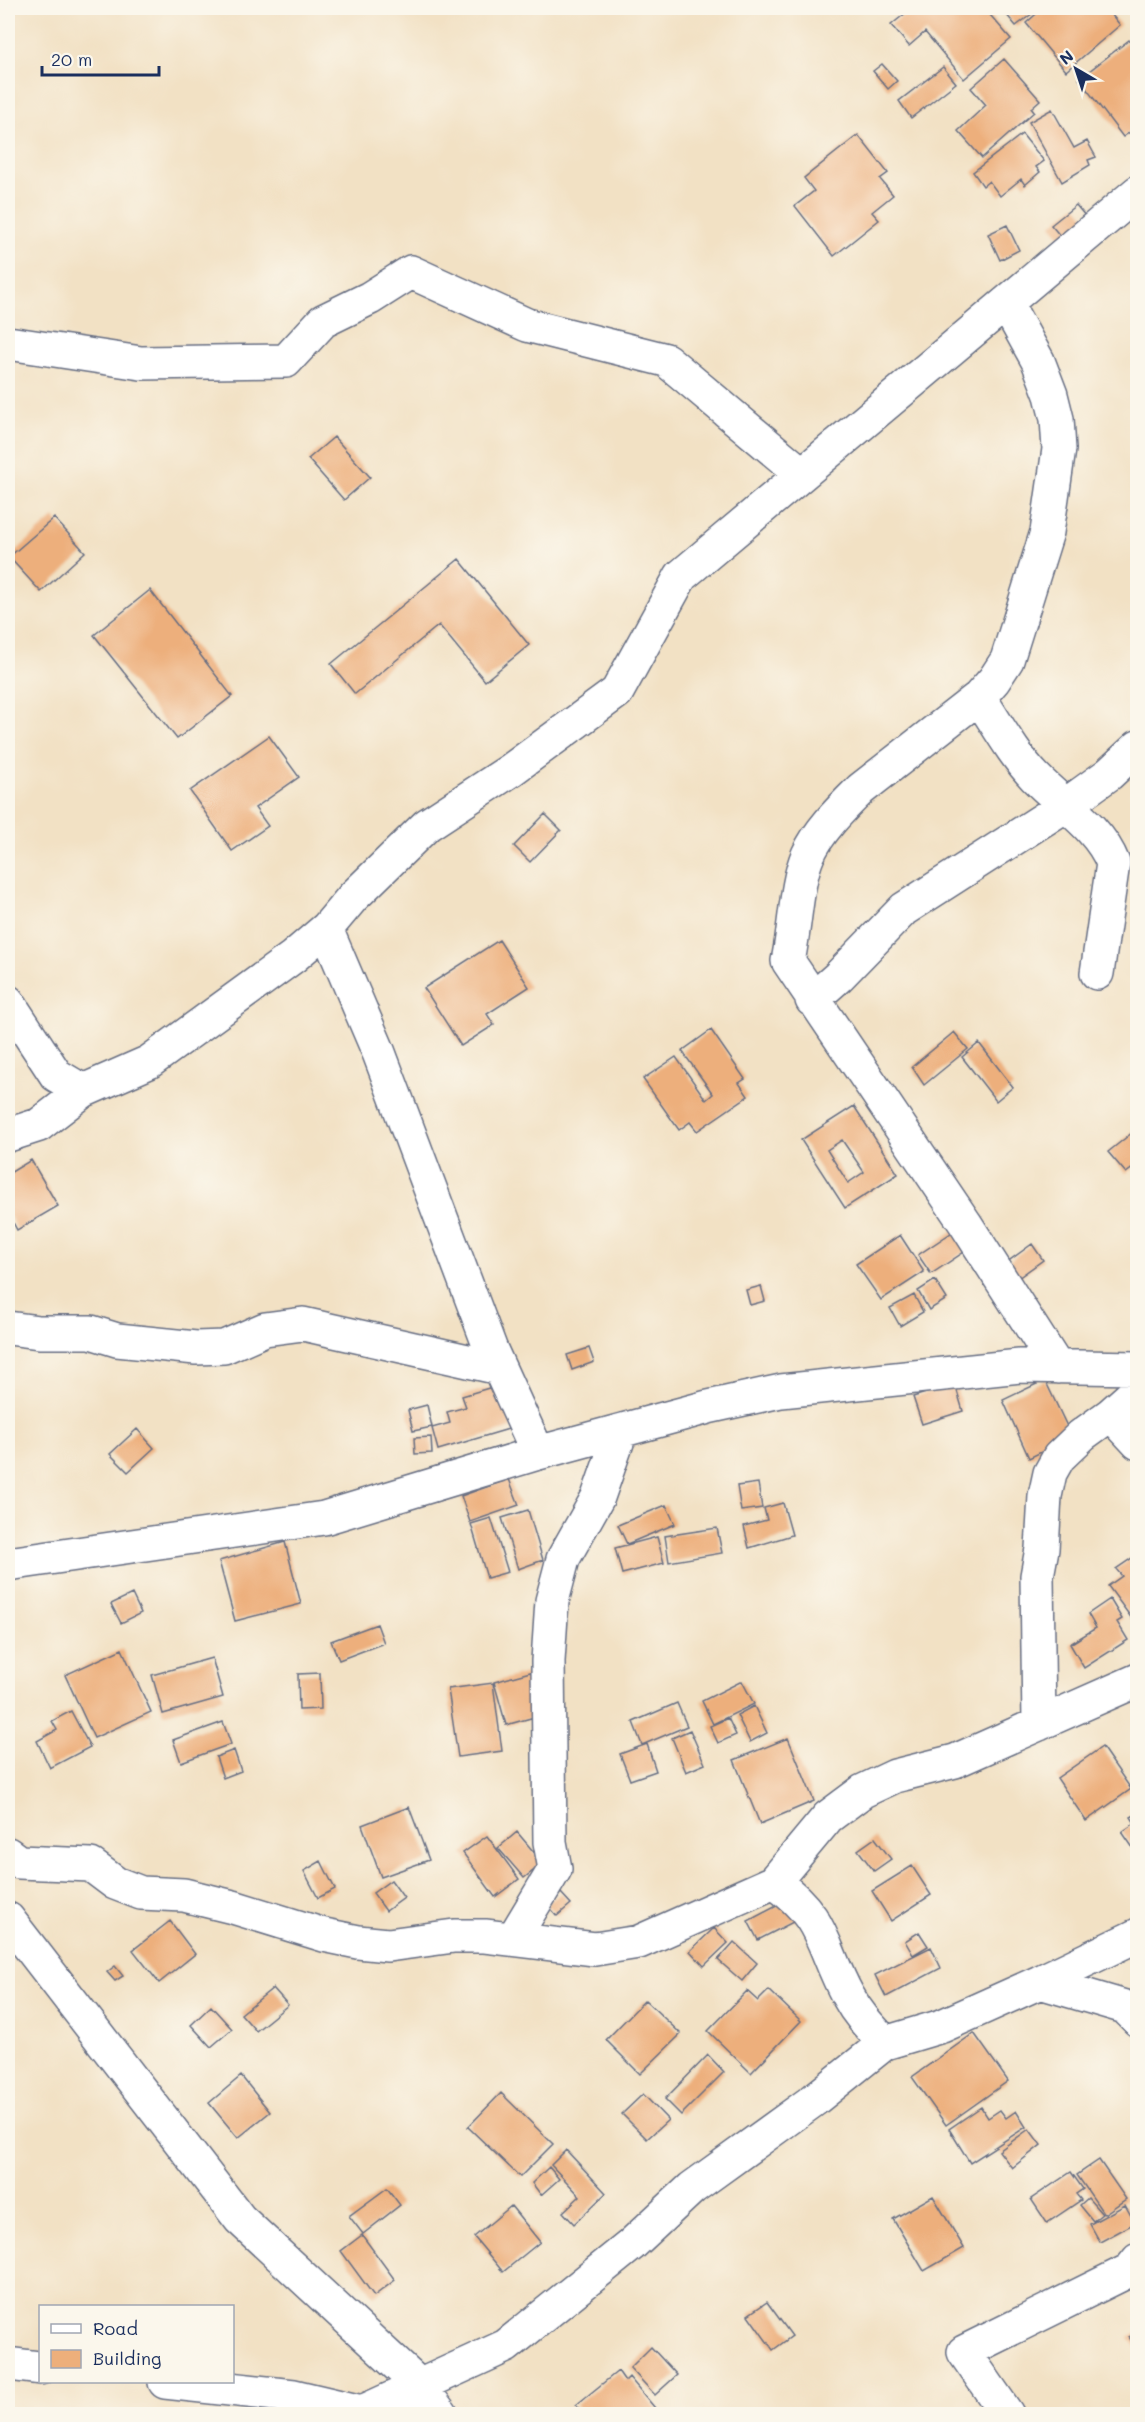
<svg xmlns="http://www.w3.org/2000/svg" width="1145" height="2422" viewBox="0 0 1145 2422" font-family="Mali,sans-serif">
<rect width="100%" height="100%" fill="#fbf7ec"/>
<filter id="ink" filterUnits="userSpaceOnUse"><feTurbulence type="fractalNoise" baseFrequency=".0167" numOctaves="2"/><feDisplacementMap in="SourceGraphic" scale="12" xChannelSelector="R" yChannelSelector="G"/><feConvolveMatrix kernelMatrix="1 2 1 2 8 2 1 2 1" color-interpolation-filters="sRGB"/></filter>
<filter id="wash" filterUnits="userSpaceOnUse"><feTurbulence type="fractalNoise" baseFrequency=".008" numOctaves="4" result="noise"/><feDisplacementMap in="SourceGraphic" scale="24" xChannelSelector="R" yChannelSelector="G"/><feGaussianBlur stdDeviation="1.35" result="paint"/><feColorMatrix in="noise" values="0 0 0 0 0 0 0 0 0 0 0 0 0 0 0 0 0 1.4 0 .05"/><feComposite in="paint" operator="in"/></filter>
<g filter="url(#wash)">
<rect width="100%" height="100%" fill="#f2e1c4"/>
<g id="blocks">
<path fill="#edaf7b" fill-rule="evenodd" d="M912 8H984L1011 39 964 79 925 32 909 46 891 25Z
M1001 8H1028L1033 13 1016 26Z
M1043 8H1106L1120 25 1066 71 1026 23Z
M1129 40 1138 52V126L1123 137 1079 79Z
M1004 59 1040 100 1031 108 1034 112 982 158 958 131 986 105 971 88Z
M882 64 897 81 888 89 873 71Z
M943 67 956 83 911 118 899 101Z
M1052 109 1074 148 1087 141 1096 157 1088 160 1090 165 1062 182 1029 122Z
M1022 134 1044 161 1036 167 1040 172 1025 185 1021 179 1000 196 989 181 983 186 973 172Z
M858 135 888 173 880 179 893 195 872 212 879 220 834 256 795 206 814 191 804 178Z
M1076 205 1092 224 1067 244 1051 225Z
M1007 225 1019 250 1000 260 988 234Z
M334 437 370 477 344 500 308 459Z
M54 518 85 552 41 592 9 557Z
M459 559 529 645 485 681 439 625 355 694 331 664Z
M150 590 232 696 177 739 94 635Z
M269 736 299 777 255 808 268 826 232 851 190 791Z
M545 814 561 830 530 862 514 846Z
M499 940 529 987 487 1014 494 1025 461 1046 424 988Z
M711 1030 745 1079 739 1083 748 1096 697 1131 690 1122 679 1130 643 1079 676 1057 706 1100 713 1094 682 1051Z
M954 1032 968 1049 924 1085 912 1067Z
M979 1043 1013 1087 996 1101 962 1057Z
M854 1106 898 1174 845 1208 801 1140ZM842 1140 864 1172 848 1183 827 1150Z
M1138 1128V1164L1126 1173 1108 1152Z
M31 1160 58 1206 17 1230 8 1213V1174Z
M957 1229 970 1248 931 1274 918 1255Z
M900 1235 924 1272 881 1300 856 1264Z
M1032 1244 1043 1260 1014 1281 1003 1265Z
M935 1280 947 1299 929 1310 918 1291Z
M761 1286 765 1301 750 1305 746 1290Z
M914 1295 923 1312 900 1326 890 1308Z
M589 1348 594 1362 572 1370 567 1355Z
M1045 1380 1072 1437 1029 1458 1003 1400Z
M955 1384 963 1411 922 1424 913 1397Z
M499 1385 512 1428 438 1450 432 1428 450 1423 447 1412 466 1407 462 1396Z
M427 1405 432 1427 413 1431 408 1410Z
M137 1429 154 1448 128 1472 110 1454Z
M431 1437 432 1453 415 1454 414 1438Z
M509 1479 519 1505 470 1522 461 1496Z
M758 1483 762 1508 741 1511 737 1486Z
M783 1503 792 1535 749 1548 744 1526 767 1520 764 1508Z
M666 1505 675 1524 627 1544 618 1525Z
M528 1510 543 1560 518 1569 502 1518Z
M491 1518 508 1572 487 1578 471 1524Z
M717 1528 722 1553 669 1562 665 1536Z
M657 1537 664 1563 622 1574 615 1548Z
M285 1542 301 1604 235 1621 219 1561Z
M1138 1554V1627L1108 1586 1122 1576 1116 1569Z
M132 1594 141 1613 121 1623 111 1604Z
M1110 1599 1122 1619 1117 1622 1128 1640 1084 1668 1070 1644 1096 1628 1088 1614Z
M377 1624 384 1643 339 1660 331 1641Z
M122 1649 151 1712 94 1738 65 1675Z
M212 1658 223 1697 163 1714 152 1675Z
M534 1671 545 1714 506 1725 494 1682Z
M320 1673 321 1709 299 1710 298 1674Z
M742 1681 754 1704 713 1724 702 1701Z
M493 1683 502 1751 458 1757 448 1689Z
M677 1703 687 1726 642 1745 633 1722Z
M754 1706 767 1733 750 1742 737 1715Z
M71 1711 90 1747 50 1768 37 1741 57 1730 52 1721Z
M728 1718 736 1735 718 1743 710 1726Z
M223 1722 231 1744 181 1762 173 1740Z
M690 1730 705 1764 686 1772 672 1738Z
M788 1738 814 1801 760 1824 734 1760Z
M647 1744 656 1771 630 1780 620 1754Z
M1102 1747 1131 1789 1086 1821 1057 1778Z
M234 1750 241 1771 223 1778 216 1757Z
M409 1807 429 1860 381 1877 362 1825Z
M1138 1813V1855L1122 1832 1135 1823 1131 1817Z
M517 1832 543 1863 524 1878 498 1848Z
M487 1836 519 1879 495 1897 463 1853Z
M875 1838 891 1859 874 1871 858 1850Z
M321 1861 335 1889 318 1898 304 1871Z
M912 1866 931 1895 891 1921 872 1891Z
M391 1880 404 1898 386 1911 373 1893Z
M561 1893 571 1904 557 1916 547 1904Z
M790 1899 801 1918 758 1940 748 1921Z
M170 1921 195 1954 159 1983 133 1950Z
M714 1928 728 1943 704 1966 690 1951Z
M919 1932 928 1946 913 1955 905 1941Z
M734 1942 757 1963 742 1981 718 1960Z
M931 1947 941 1968 886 1997 875 1975Z
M115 1966 123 1976 115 1981 107 1972Z
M273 1988 288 2005 256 2031 241 2014Z
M769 1990 801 2021 751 2073 708 2031 747 1991 758 2001Z
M645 2000 681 2034 640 2074 606 2040Z
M211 2006 232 2029 211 2047 191 2025Z
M974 2033 1008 2081 946 2125 912 2077Z
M708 2055 724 2072 681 2115 665 2099Z
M241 2076 270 2112 238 2138 209 2103Z
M501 2093 553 2144 520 2177 468 2127Z
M643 2094 668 2120 647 2139 622 2114Z
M981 2107 988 2118 1000 2110 1006 2118 1016 2111 1026 2127 970 2163 949 2129Z
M1029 2129 1041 2145 1012 2168 999 2151Z
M566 2150 606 2193 574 2224 563 2212 580 2196 551 2165Z
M1099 2160 1126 2199 1104 2214 1077 2175Z
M549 2167 559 2179 541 2195 532 2183Z
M1071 2172 1083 2189 1076 2194 1081 2200 1047 2223 1031 2199Z
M387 2188 400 2205 363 2234 349 2216Z
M933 2196 964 2248 924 2271 893 2219Z
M1088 2198 1102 2214 1093 2221 1080 2205Z
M1125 2205 1135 2223 1100 2242 1090 2224Z
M511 2206 540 2242 503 2272 474 2237Z
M362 2235 395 2280 374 2296 341 2251Z
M767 2302 792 2336 773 2350 748 2315Z
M1138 2332V2351L1129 2337Z
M651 2347 677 2375 655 2395 630 2368Z
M618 2371 625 2381 629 2377 660 2414H583L576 2405Z"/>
</g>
</g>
<g filter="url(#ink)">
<use href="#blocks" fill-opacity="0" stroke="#666d82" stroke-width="1.5"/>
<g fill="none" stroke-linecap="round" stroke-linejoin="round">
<g stroke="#666d82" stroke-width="36">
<path id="minor" d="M1006 303 1038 361 1051 395 1057 419 1059 449 1047 532 1007 660 994 680 979 697 861 789C842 808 819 830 808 855 796 882 795 930 788 961L965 1223 1057 1367
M8 343 141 363 286 361 323 321 370 298 411 272 527 325 666 360 802 474
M979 697C997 724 1013 754 1035 777 1062 805 1099 827 1113 863L1097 973
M326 929 379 1053 491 1350 538 1453
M812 1000 838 977 904 909 1066 805 1109 774 1138 747
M8 1002 56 1075 83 1091
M8 1135 39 1125 83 1091 149 1062 293 957 327 928 353 897 427 825 511 770 617 692 681 576 1138 192
M8 1328 39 1332H91L117 1340 196 1348 224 1347 265 1329 303 1324 499 1368
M1111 1414 1138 1443
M8 1564 324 1518 538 1453 708 1407 781 1391 1020 1366 1138 1368
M1039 1724 1037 1576 1042 1549 1045 1496 1050 1473 1059 1457 1082 1435 1111 1414 1138 1390
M8 1854 19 1862 91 1865 115 1883 141 1893 184 1895 233 1907 324 1935 358 1942 388 1945 454 1936H485L595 1949 639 1942 774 1882 828 1817 863 1791 895 1776 955 1761 1138 1680
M774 1882C826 1918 821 1947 848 1996 858 2015 871 2028 885 2043L942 2026 1040 1982 1125 2007 1138 2020
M8 1919 240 2219 420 2386 441 2414
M513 1939 555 1869 550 1842 548 1661 552 1601 563 1559 598 1497 621 1431
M1040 1982 1138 1935
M8 2364 40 2368
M165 2382 294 2396 362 2412 506 2346 631 2245 692 2188 814 2100 885 2043
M1007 2414 964 2352 1130 2270 1138 2260"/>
</g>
<use href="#minor" stroke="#fff" stroke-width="33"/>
</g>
</g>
<rect width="1145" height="2422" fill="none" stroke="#fbf7ec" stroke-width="30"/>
<rect x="39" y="2305" width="195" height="78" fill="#fbf7ec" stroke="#a1a7b3" stroke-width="1.5"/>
<rect x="51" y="2324" width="30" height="9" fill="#ffffff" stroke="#a1a7b3" stroke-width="1.5"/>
<text x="93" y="2335" font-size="18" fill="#1b2f5e">Road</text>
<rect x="51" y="2350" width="30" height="18" fill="#edaf7b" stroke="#a1a7b3" stroke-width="1.5"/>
<text x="93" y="2365" font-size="18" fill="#1b2f5e">Building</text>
<g transform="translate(1076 69) rotate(321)" stroke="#fbf7ec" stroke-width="4.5" paint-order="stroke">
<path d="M0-4.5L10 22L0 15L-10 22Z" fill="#1b2f5e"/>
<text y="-9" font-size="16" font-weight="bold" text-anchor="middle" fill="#1b2f5e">N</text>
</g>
<path d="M42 66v9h117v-9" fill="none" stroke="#1b2f5e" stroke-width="3"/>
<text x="51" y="66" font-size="18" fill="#1b2f5e" stroke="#fbf7ec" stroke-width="4.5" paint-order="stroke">20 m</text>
</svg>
